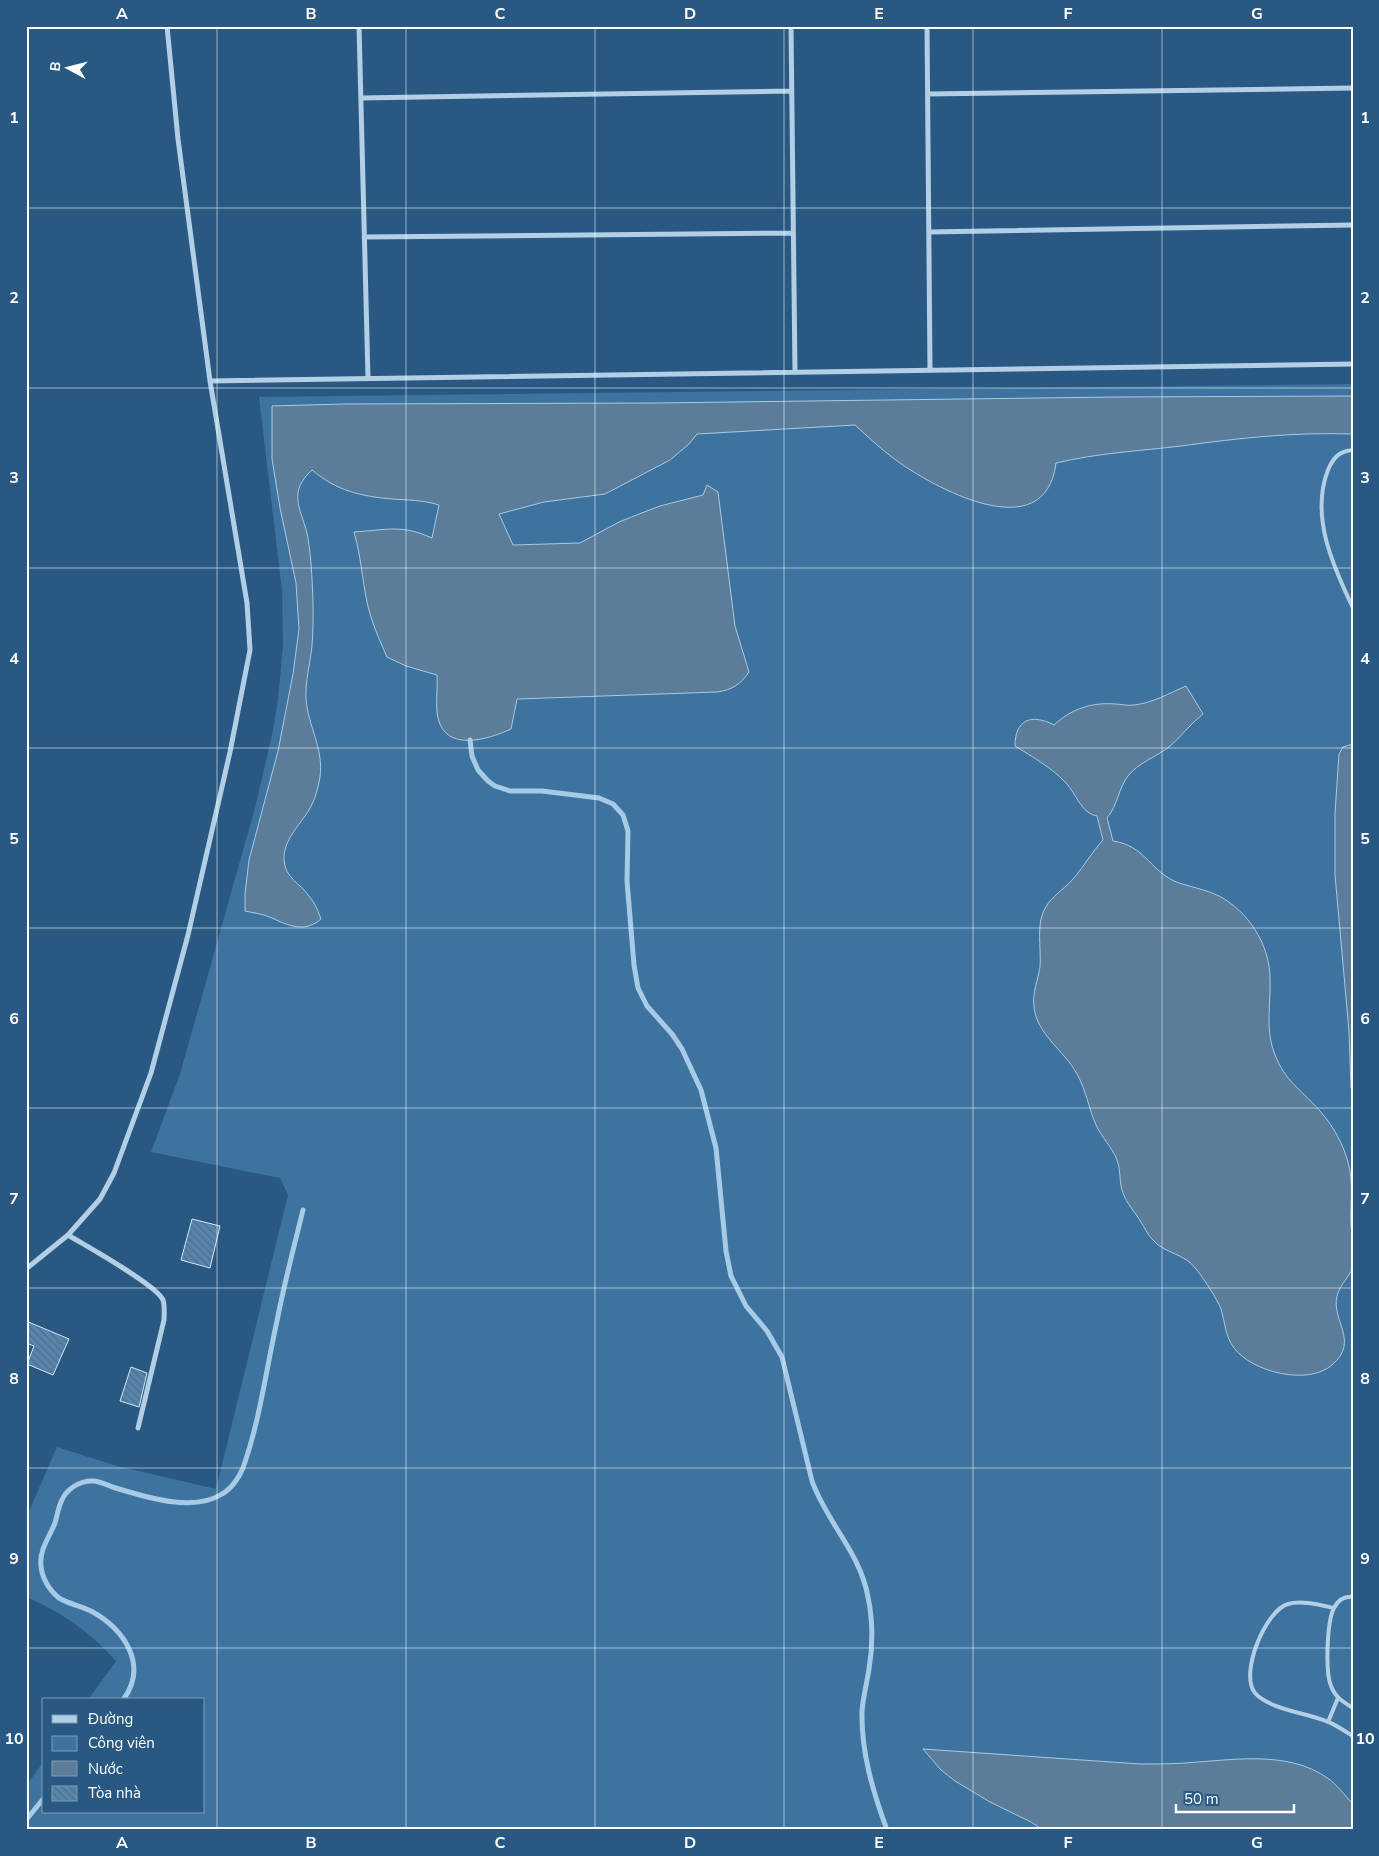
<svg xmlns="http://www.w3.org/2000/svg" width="1379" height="1856" viewBox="0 0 1379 1856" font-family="'Nunito Sans',sans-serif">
<defs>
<pattern id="building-back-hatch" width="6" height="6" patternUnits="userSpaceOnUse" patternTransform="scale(1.25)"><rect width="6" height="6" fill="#5685ac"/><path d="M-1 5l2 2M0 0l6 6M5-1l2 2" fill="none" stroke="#526e86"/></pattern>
</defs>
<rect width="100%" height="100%" fill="#295982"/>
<path fill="#3e739f" d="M1353 384V1830H26V1786L44 1761V1812H204V1700H88L116 1661C90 1632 62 1612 26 1597V1518L57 1447 117 1466 216 1489 288 1195 280 1178 151 1152 180 1074 255 808 272 735 278 700 283 645 282 590 259 397Z"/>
<path fill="#5c7d99" stroke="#a7cbe6" d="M1353 396V434C1293 432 1240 438 1181 446 1139 451 1098 453 1056 463 1045 550 932 487 893 458 880 448 868 437 855 425L697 434 689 444 670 460 605 494 544 502 499 514 513 545 580 543 619 522 639 514 660 506 703 495 707 485 718 492 735 626 749 672C741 684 732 690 717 692L517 699 511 729C489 739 446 753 438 718 435 705 438 689 437 675L406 666 387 657C379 639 371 621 367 602 362 578 361 556 354 532 387 530 401 524 432 538L439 505C423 500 408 500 392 499 360 496 337 491 312 470 288 492 300 507 307 533 309 543 310 553 311 563 313 591 314 619 312 646 310 664 305 682 306 699 308 726 324 749 320 777 318 788 315 800 309 810 300 825 283 840 284 860 285 878 300 883 309 896 315 903 318 911 321 919 305 933 289 926 272 918 264 914 254 913 245 911V894L249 860 278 751 293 674 299 629 296 583 280 508 272 459V406L343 404 656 403 1115 397Z
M1186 686 1203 714C1190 724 1181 737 1169 747 1156 757 1138 763 1128 776 1118 789 1118 805 1107 818L1113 841C1145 846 1148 868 1174 881 1189 887 1205 889 1219 896 1249 912 1270 945 1270 979 1271 1002 1266 1023 1272 1046 1282 1080 1299 1087 1320 1111 1335 1128 1346 1149 1350 1171 1353 1189 1350 1207 1351 1225 1352 1238 1355 1253 1353 1266 1350 1277 1340 1284 1337 1296 1331 1321 1360 1341 1332 1365 1308 1386 1252 1372 1234 1348 1225 1336 1225 1322 1221 1309 1216 1297 1204 1279 1196 1269 1185 1253 1164 1254 1152 1239 1147 1234 1145 1228 1141 1222 1135 1212 1127 1204 1123 1193 1119 1183 1121 1171 1117 1160 1112 1147 1102 1138 1096 1125 1089 1109 1086 1090 1077 1074 1064 1050 1037 1035 1034 1007 1032 993 1038 980 1040 967 1041 951 1038 934 1041 919 1046 898 1061 893 1074 878 1084 866 1092 852 1103 840L1097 816C1081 813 1077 795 1066 783 1052 768 1033 757 1015 746 1015 720 1031 713 1054 725 1071 709 1092 702 1115 704 1122 704 1127 706 1134 705 1152 703 1170 693 1186 686Z
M1353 744V1092L1351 1088 1349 1031 1335 875V813L1339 754 1343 747Z
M923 1749 1140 1764C1159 1764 1178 1764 1198 1762 1239 1759 1289 1752 1326 1777 1337 1784 1344 1795 1353 1804V1830H1043L1031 1822 990 1802 955 1781 941 1770Z"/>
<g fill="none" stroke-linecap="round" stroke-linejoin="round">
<path stroke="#a7cbe6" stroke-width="5" d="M470 740 472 756 478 770 488 781 495 786 510 791H542L599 798 613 804 623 815 628 831 627 881 634 965 638 988 647 1006 672 1034 682 1049 701 1090 716 1148 726 1251 731 1276 746 1306 767 1331 782 1357 812 1481C827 1523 860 1552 868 1597 873 1621 873 1645 869 1669 867 1683 863 1697 862 1711 861 1752 873 1792 887 1830
M123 1700C149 1665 124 1629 91 1611 81 1606 69 1604 59 1598 49 1590 42 1578 41 1566 39 1550 49 1538 55 1523 57 1516 58 1509 61 1502 66 1489 80 1480 94 1481 103 1482 111 1487 119 1489 149 1498 194 1512 222 1494 231 1489 239 1478 243 1468 260 1420 266 1370 277 1321 284 1284 294 1247 303 1210
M26 1820 44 1798"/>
</g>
<path fill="url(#building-back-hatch)" stroke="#d5e7f5" d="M192 1219 220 1226 210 1268 181 1260Z
M26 1321 69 1339 53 1375 27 1364 34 1346 26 1343Z
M131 1367 147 1373 139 1407 120 1401Z"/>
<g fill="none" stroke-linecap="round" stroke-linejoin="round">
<path stroke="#b2cfe6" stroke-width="4" d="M1353 450C1339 451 1333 458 1328 470 1310 516 1333 566 1353 608
M1353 1597C1344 1596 1338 1600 1334 1608 1327 1621 1325 1672 1331 1686 1335 1697 1343 1702 1353 1708
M1334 1608C1320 1605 1302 1600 1288 1604 1266 1610 1239 1673 1255 1693 1269 1709 1306 1713 1326 1721 1335 1724 1344 1731 1353 1736
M1328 1722 1338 1698"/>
<path stroke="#b2cfe6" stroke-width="5" d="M359 26 368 378
M791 26 795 372
M927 26 930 370
M928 94 1353 88
M361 98 792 91
M929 232 1353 225
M364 237 793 233
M210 381 1353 364
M68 1235C86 1246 157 1285 163 1300 165 1306 164 1314 164 1320L138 1428
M26 1269 68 1235 100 1199 114 1173 151 1073 188 935 230 752 250 650 247 603 210 381 178 139 167 26"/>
</g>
<path fill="none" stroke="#fff" stroke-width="1" stroke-opacity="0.55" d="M217 26V1830M406 26V1830M595 26V1830M784 26V1830M973 26V1830M1162 26V1830M26 208H1353M26 388H1353M26 568H1353M26 748H1353M26 928H1353M26 1108H1353M26 1288H1353M26 1468H1353M26 1648H1353"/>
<rect width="1379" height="1856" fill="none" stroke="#295982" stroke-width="55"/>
<rect x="42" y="1698" width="162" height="115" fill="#295982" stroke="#7f9bb4"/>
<rect x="52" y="1715" width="25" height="8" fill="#b2cfe6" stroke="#7f9bb4"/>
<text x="88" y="1724" font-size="15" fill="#ffffff">Đường</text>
<rect x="52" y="1736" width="25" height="15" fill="#3e739f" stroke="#7f9bb4"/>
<text x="88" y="1748" font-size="15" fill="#ffffff">Công viên</text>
<rect x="52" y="1761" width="25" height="15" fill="#5c7d99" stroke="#7f9bb4"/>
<text x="88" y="1774" font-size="15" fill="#ffffff">Nước</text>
<rect x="52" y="1786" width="25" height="15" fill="url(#building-back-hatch)" stroke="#7f9bb4"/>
<text x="88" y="1798" font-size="15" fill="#ffffff">Tòa nhà</text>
<g transform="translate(68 68) rotate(277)" stroke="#295982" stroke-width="4" paint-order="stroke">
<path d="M0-4L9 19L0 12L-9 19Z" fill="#ffffff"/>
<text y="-8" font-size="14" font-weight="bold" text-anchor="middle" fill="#ffffff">B</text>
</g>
<path d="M1176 1804v8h118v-8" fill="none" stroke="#ffffff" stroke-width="2.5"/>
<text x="1184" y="1804" font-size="15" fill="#ffffff" stroke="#295982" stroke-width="4" paint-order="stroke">50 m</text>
<rect x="28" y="28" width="1324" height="1800" fill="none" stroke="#fff" stroke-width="2"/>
<g font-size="16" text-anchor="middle" font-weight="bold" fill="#fff">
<text x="122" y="19">A</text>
<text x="311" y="19">B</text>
<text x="500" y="19">C</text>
<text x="690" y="19">D</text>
<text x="879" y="19">E</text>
<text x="1068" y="19">F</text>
<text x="1257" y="19">G</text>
<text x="14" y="123">1</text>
<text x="1365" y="123">1</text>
<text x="14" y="303">2</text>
<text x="1365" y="303">2</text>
<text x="14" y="483">3</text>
<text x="1365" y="483">3</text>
<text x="14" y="664">4</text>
<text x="1365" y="664">4</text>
<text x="14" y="844">5</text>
<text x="1365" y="844">5</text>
<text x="14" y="1024">6</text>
<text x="1365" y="1024">6</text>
<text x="14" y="1204">7</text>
<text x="1365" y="1204">7</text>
<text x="14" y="1384">8</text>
<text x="1365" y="1384">8</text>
<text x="14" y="1564">9</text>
<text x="1365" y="1564">9</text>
<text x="14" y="1744">10</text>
<text x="1365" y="1744">10</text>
<text x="122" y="1848">A</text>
<text x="311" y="1848">B</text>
<text x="500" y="1848">C</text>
<text x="690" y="1848">D</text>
<text x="879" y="1848">E</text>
<text x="1068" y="1848">F</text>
<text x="1257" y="1848">G</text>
</g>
</svg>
